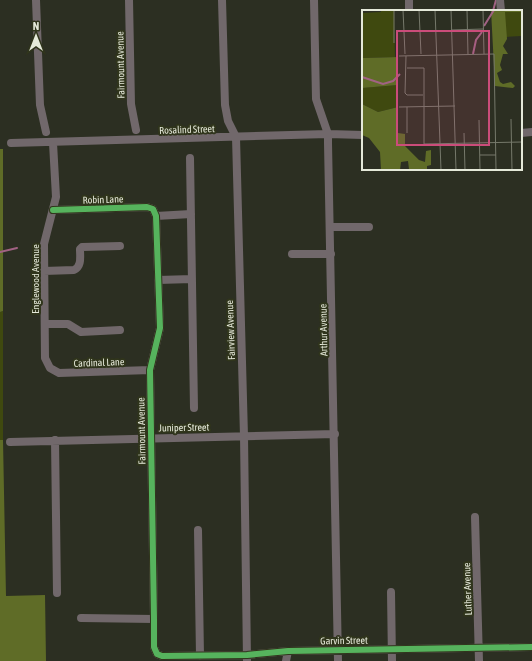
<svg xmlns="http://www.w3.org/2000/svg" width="532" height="661" viewBox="0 0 532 661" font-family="'Asap Condensed',sans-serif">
<rect width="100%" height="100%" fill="#2c2f22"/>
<path fill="#3f490f" d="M3 311V440H0V312Z"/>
<path fill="#5f6c27" d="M0 149H3V311L0 312Z
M0 440H3L6 596 45 595 46 661H0Z"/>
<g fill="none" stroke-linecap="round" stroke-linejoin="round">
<path stroke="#a16283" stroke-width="2" d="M493 11 496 0
M0 252 17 248"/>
<path stroke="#71686b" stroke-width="8" d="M36 0 40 105 46 132
M129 0 131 104 136 130
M222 0 225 105 228 121 236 137 244 436 247 660
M314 0 316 99 328 134V143L338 661
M409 0V11
M500 0 501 11
M521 133 532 132
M11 143 328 134 363 135
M53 143 56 197 44 244 45 358 50 368 59 373 150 370
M190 158 194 408
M53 210 147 207 153 209 156 216 160 328 150 370 154 619V647L157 654 162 656 247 655 288 651 532 647
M156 216 191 214
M331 227H369
M292 254H331
M44 271 74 270C82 266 80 257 80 249L82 247 120 246
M158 280 192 279
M45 324H68L81 332 120 330
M55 440 57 593
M10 442 335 434
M475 517 479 661
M198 530 200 656
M391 592 392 661
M81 618 154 619
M286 661 288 651"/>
<g stroke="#30351c" stroke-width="8">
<path id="cycleway" d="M53 210 147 207 153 209 156 216 160 328 150 370 154 619V647L157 654 162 656 247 655 288 651 532 647"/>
</g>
<use href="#cycleway" stroke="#56b35d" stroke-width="6"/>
</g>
<g text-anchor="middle" stroke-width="4" stroke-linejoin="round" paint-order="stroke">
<g font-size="10" fill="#e5e9d9" stroke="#30351c">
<text transform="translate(120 65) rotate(-91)" y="4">Fairmount Avenue</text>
<text transform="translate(187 129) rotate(-2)" y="4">Rosalind Street</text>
<text transform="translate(103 199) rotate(-2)" y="4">Robin Lane</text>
<text transform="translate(35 279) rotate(-90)" y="4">Englewood Avenue</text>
<text transform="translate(230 330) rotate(-92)" y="4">Fairview Avenue</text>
<text transform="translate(323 330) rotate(-91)" y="4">Arthur Avenue</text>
<text transform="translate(99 362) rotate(-2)" y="4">Cardinal Lane</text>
<text transform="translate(184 427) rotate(-1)" y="4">Juniper Street</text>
<text transform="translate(141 431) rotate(-91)" y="4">Fairmount Avenue</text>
<text transform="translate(467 589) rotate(-92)" y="4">Luther Avenue</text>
<text transform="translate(344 640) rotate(-1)" y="4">Garvin Street</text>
</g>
</g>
<g transform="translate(362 10)">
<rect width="160" height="160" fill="#2c2f22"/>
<path d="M19 0H32L33 47 0 48V3L19 2ZM143 2H159V26L143 27ZM36 75V97L16 102 0 94V78Z" fill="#3f490f"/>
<path d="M129 0H160V38L159 2H143L145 29 141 36 146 44H141L138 55 140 60 135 63 138 72 141 74 149 72 153 76 151 78 133 76ZM36 47V75L0 78V48ZM0 94 16 102 36 97V123L43 124V136L57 150 63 152 64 141 69 140V155L65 156V160L47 159 46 151 39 152 38 160H19L18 142 7 128 0 125Z" fill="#5f6c27"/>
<path fill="none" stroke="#a16283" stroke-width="2" d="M122 16 132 0M111 44 114 30 120 22M0 67 21 74 31 71 38 64"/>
<path fill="none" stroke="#76796b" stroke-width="1" d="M32 0V33M41 0 43 44M57 0 59 44M73 0 79 160M89 0 94 160M105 0 106 45M121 0 122 44M89 20 121 19M37 46 132 44 134 160M44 46 43 83 45 85H61M45 58H62V134L160 132M37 97 93 96M45 97V123M149 109 150 160M117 110 118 160M102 123 103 160M118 145H134"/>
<path fill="#cb4c7a" fill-opacity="0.15" stroke="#cb4c7a" stroke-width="2" d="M35 21H127V135H35Z"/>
<rect width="160" height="160" fill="none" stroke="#e5e9d9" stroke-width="2"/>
</g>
<g transform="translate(36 36)" stroke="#30351c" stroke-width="3" paint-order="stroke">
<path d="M0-3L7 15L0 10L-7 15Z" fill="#e5e9d9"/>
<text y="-6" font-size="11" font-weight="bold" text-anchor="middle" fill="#e5e9d9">N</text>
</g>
</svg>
